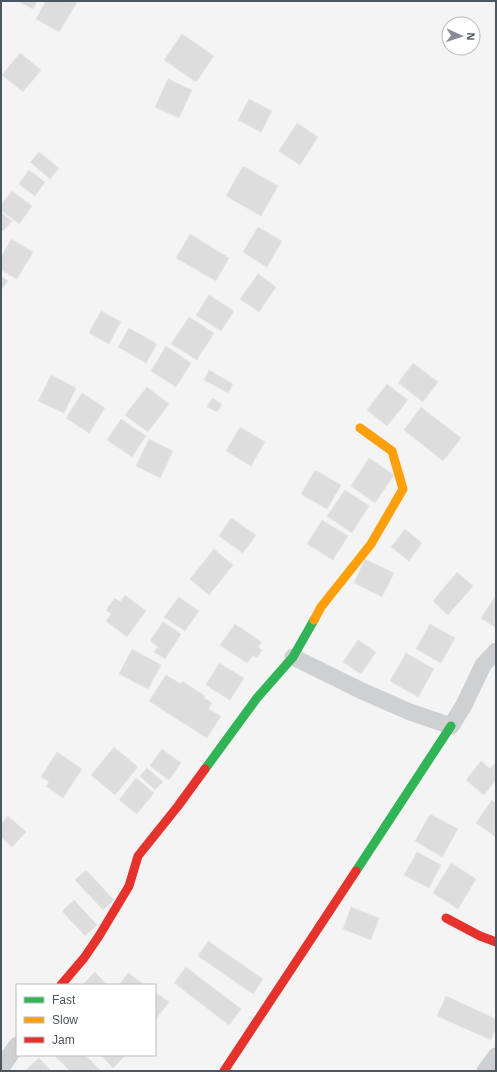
<svg xmlns="http://www.w3.org/2000/svg" width="497" height="1072" viewBox="0 0 497 1072" font-family="Helvetica,sans-serif">
<rect width="100%" height="100%" fill="#f4f4f4"/>
<path fill="#ddddde" stroke="#e5e6e7" d="M18 1H37L33 9Z
M46 1 77 2 59 32 36 19Z
M182 34 214 56 196 82 164 60Z
M20 53 41 70 23 92 2 75Z
M168 79 192 90 179 118 155 107Z
M249 99 272 111 261 132 238 120Z
M297 123 318 137 300 165 279 151Z
M39 152 59 168 50 179 30 162Z
M243 166 278 186 261 216 226 196Z
M29 170 45 182 35 196 19 184Z
M12 191 32 206 19 224 1 210V205Z
M1 212 12 221 3 231 1 229Z
M258 227 282 241 267 267 243 252Z
M190 234 229 258 216 281 176 258Z
M11 239 33 252 17 279 1 270V257Z
M258 274 276 287 259 312 240 299Z
M1 276 8 281 3 288 1 287Z
M209 295 234 311 221 331 196 315Z
M101 311 121 322 109 344 89 333Z
M189 317 214 333 197 360 171 344Z
M129 328 157 344 146 363 118 347Z
M166 346 191 363 176 387 151 371Z
M413 363 438 382 423 402 398 383Z
M209 370 233 384 228 393 204 380Z
M51 375 76 388 64 413 38 401Z
M387 384 408 400 387 426 367 410Z
M147 387 169 404 148 432 125 415Z
M82 393 105 408 89 433 66 418Z
M212 398 222 404 217 412 207 407Z
M421 407 461 438 443 461 404 430Z
M121 419 146 436 132 457 107 440Z
M240 427 265 442 251 466 226 451Z
M149 439 173 451 160 478 136 466Z
M369 458 394 475 375 503 351 486Z
M315 470 341 485 327 509 301 494Z
M345 490 369 506 352 533 327 516Z
M231 518 256 535 243 553 219 536Z
M322 520 348 536 333 560 307 544Z
M405 529 422 543 409 561 391 547Z
M214 549 233 565 209 595 190 579Z
M365 559 394 573 382 597 354 583Z
M457 572 473 586 448 615 433 601Z
M125 595 146 611 127 637 106 621 111 614 106 610 115 598 120 602Z
M496 595V628L481 618Z
M179 597 199 611 185 631 164 617Z
M163 622 181 634 165 659 154 652 158 647 150 641Z
M235 624 262 642 258 647 262 650 257 658 253 655 247 663 220 645Z
M430 624 455 638 441 663 416 649Z
M358 640 376 652 361 674 343 662Z
M132 649 161 665 148 689 119 674Z
M406 653 434 669 418 697 390 681Z
M219 663 244 678 230 700 206 685Z
M166 675 181 684 182 681 205 696 204 698 212 703 208 709 221 716 207 738 149 701Z
M114 747 138 767 115 795 91 775Z
M162 749 181 763 169 780 150 766Z
M57 752 82 769 63 798 46 786 49 782 41 777Z
M481 761 490 769 495 763 496 764V780L484 795 466 780Z
M147 768 163 782 155 790 140 776Z
M136 778 154 793 137 814 119 800Z
M492 800 496 803V837L476 823Z
M430 814 458 829 442 857 415 841Z
M8 816 26 832 12 847 1 837V824Z
M417 852 441 865 429 888 404 875Z
M451 863 476 879 458 909 433 893Z
M86 870 114 900 103 910 75 880Z
M74 900 97 925 85 936 62 911Z
M351 907 379 918 371 940 343 929Z
M208 941 263 979 253 994 198 956Z
M186 967 241 1009 229 1025 174 983Z
M95 972 107 985H82Z
M128 973 145 985H119Z
M155 992 169 1002 156 1019 155 1018Z
M446 996 496 1019V1028L491 1040 437 1016Z
M54 1055H85L101 1071H70Z
M101 1055H126L113 1068Z
M39 1058 51 1071H25Z"/>
<g fill="none" stroke-linecap="round" stroke-linejoin="round">
<path stroke="#ced0d2" stroke-width="17" d="M293 657 362 691 410 712 451 726 464 705 483 665 496 651
M1 1068 17 1045
M485 1071 496 1056"/>
<path stroke="#30b455" stroke-width="9" d="M205 769 257 698 293 657 314 620
M356 871 451 726"/>
<path stroke="#ff9f0a" stroke-width="9" d="M314 620 321 607 371 544 403 489 392 451 360 428"/>
<path stroke="#e5322d" stroke-width="9" d="M446 918 480 936 496 942
M61 985 84 958 99 936 129 886 138 856 178 806 205 769
M224 1071 356 871"/>
</g>
<rect width="497" height="1072" fill="none" stroke="#4a5661" stroke-width="4"/>
<rect x="16" y="984" width="140" height="72" fill="#ffffff" stroke="#b7bbc0"/>
<rect x="24" y="997" width="20" height="6" fill="#30b455" stroke="#b7bbc0"/>
<text x="52" y="1004" font-size="12" fill="#4a5661">Fast</text>
<rect x="24" y="1017" width="20" height="6" fill="#ff9f0a" stroke="#b7bbc0"/>
<text x="52" y="1024" font-size="12" fill="#4a5661">Slow</text>
<rect x="24" y="1037" width="20" height="6" fill="#e5322d" stroke="#b7bbc0"/>
<text x="52" y="1044" font-size="12" fill="#4a5661">Jam</text>
<g transform="translate(461 36) rotate(93)"><circle r="19" fill="#ffffff" stroke="#b7bbc0"/>
<path d="M0-3L7 15L0 10L-7 15Z" fill="#868d94"/>
<text y="-6" font-size="11" font-weight="bold" text-anchor="middle" fill="#4a5661">N</text>
</g>
</svg>
